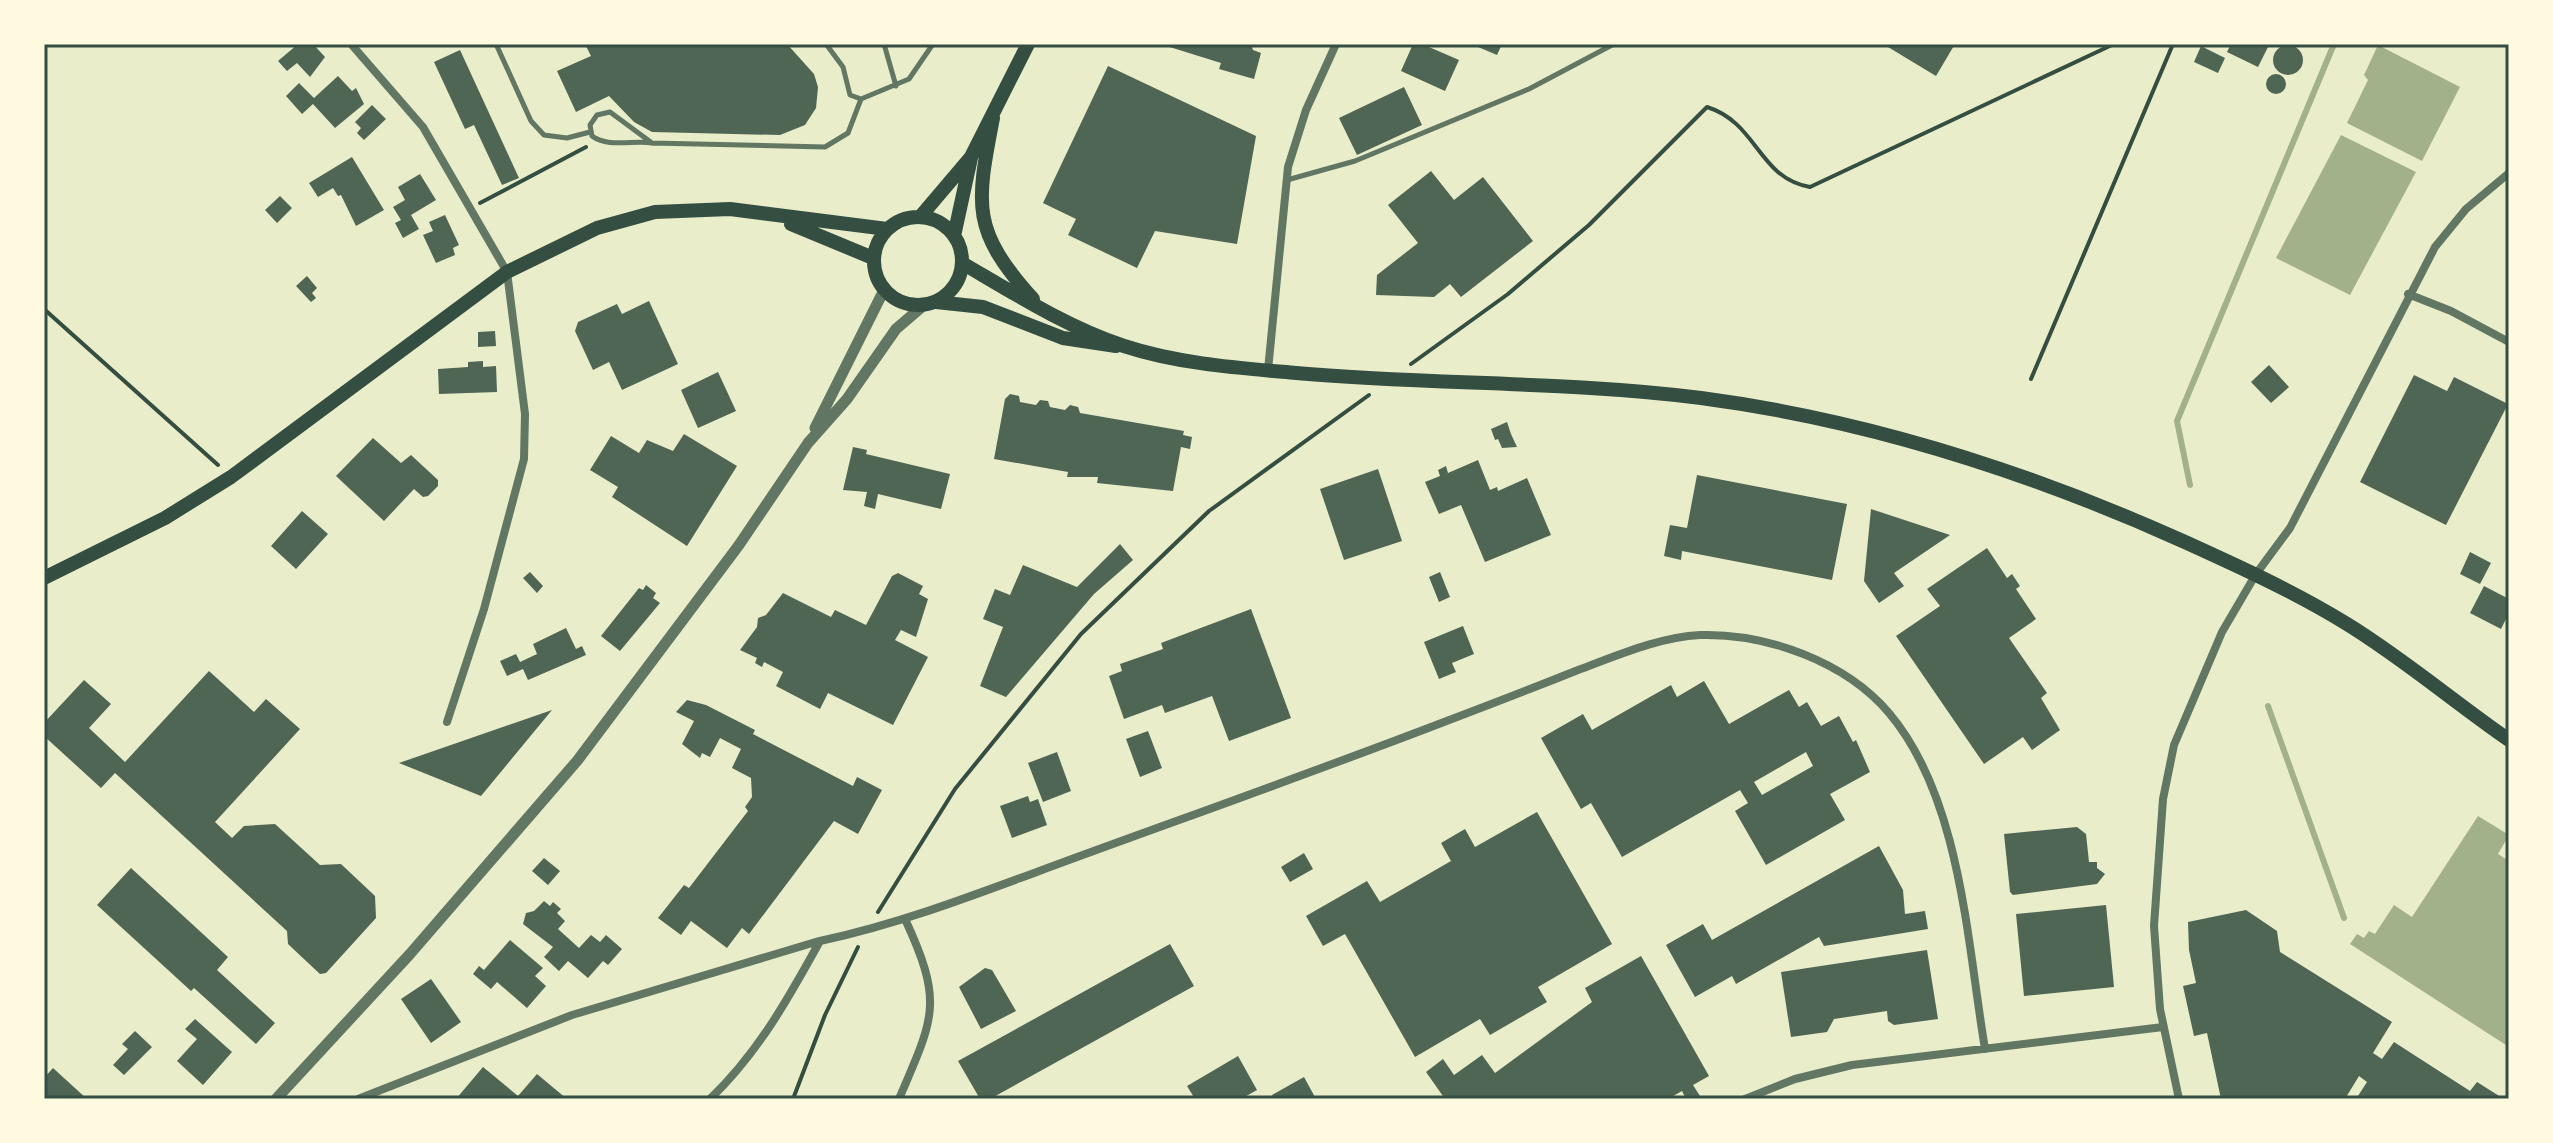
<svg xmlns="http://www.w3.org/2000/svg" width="2553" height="1143" viewBox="0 0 2553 1143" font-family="'Open Sans',sans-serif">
<rect width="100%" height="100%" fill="#e9edc9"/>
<path fill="#a3b18a" d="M2378 45 2460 87 2422 161 2347 123 2368 80 2364 75Z
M2341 135 2416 172 2350 295 2276 258Z
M2478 816 2509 835 2498 854 2509 861V1047L2350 944 2357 934 2364 938 2369 931 2375 934 2394 905 2412 917Z"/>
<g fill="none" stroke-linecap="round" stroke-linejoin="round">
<path stroke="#a3b18a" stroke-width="6" d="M2190 485 2177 421 2334 44
M2268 706 2344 918"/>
</g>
<path fill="#4f6655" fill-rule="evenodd" d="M298 44H313L325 57 310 77 297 63 287 71 278 61Z
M585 44H787L814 74 818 87 816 108 805 125 780 135 652 132 634 122 609 96 576 112 557 71 591 56Z
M1160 44H1251L1253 50 1261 53 1254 79 1219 69 1221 63Z
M1413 44H1422L1459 60 1445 91 1401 71Z
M1471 44H1502L1497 55Z
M1883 44H1955L1936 76Z
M2231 44H2261L2268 47 2258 67 2227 52Z
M2273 60a15 15 0 1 1 30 0a15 15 0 1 1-30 0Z
M2201 46 2225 58 2218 73 2194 62Z
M460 50 519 178 502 185 474 125 465 129 434 62Z
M1108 66 1256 136 1237 244 1155 231 1137 268 1068 235 1076 219 1043 203Z
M2266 84a10 10 0 1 1 20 0a10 10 0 1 1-20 0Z
M338 76 352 91 356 88 364 104 335 128 313 104 302 114 286 96 299 83 314 98Z
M1404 87 1422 125 1357 155 1339 118Z
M372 105 386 119 364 140 357 133 361 128 355 122Z
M352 157 384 210 356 226 341 195 338 196 333 188 318 197 309 183Z
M1431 171 1454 200 1483 177 1533 241 1461 297 1450 284 1434 297 1376 295 1377 275 1418 243 1388 205Z
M420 174 436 200 411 215 419 229 403 238 395 223 401 220 393 207 405 200 398 187Z
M280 196 292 208 277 223 265 210Z
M445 215 459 245 453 248 455 255 436 263 423 235 433 231 429 222Z
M307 276 317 288 312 293 316 298 311 302 296 286Z
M649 301 678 364 622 390 609 362 593 370 575 331 578 322 617 304 622 314Z
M495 331 496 346 478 347V332Z
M483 361V367L496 366 497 392 439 394 438 369 468 367V362Z
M2269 365 2289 387 2271 403 2251 382Z
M718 372 736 411 698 428 681 390Z
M2414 375 2447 391 2454 377 2508 404 2446 525 2360 482Z
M1010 394 1019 396 1020 402 1036 405 1040 400 1048 401 1050 407 1065 410 1070 405 1078 407 1080 413 1184 431 1183 435 1192 437 1190 449 1181 447 1173 491 1097 483 1098 477H1067L1068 472 994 459 1005 399Z
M1507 422 1511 434 1517 447 1502 448 1498 439 1495 440 1491 429Z
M684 434 737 466 687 546 612 497 618 487 590 470 611 436 639 453 647 440 673 451Z
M373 438 401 463 411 455 438 480V486L428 496 423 497 414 489 384 521 336 476Z
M853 447 867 450 866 454 950 474 941 509 878 494 875 509 864 506 867 492 843 490Z
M1478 460 1490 490 1497 487 1498 491 1527 478 1551 535 1485 562 1461 505 1439 514 1425 482 1440 476 1438 470 1446 466 1448 473Z
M1378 469 1402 541 1344 560 1320 489Z
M1697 475 1847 504 1832 580 1682 551 1681 560 1664 556 1670 525 1687 528Z
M1871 509 1950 535 1894 573 1904 586 1879 603 1864 581Z
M302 511 328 534 296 569 271 546Z
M1120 544 1133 560 1094 594 1006 697 980 686 1003 627 983 619 995 589 1010 595 1023 565 1077 587Z
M1987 548 2007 578 2012 574 2020 586 2016 589 2036 619 2009 638 2047 693 2041 698 2060 730 2032 750 2023 737 1984 764 1896 636 1940 606 1927 589Z
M2470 552 2491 563 2480 584 2460 574Z
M530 572 543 586 537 593 523 578Z
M1440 572 1450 597 1439 602 1429 577Z
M898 573 923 586 919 594 928 599 916 637 901 630 895 640 928 657 893 725 828 693 820 709 776 686 783 672 764 662 762 667 755 663 757 658 740 650 757 627 758 618 766 615 783 593 831 617 835 610 866 625 892 576Z
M646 585 656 593 653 598 660 603 620 651 601 636 639 588 643 590Z
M2484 586 2509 599V613L2501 629 2470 613Z
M1251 609 1291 718 1229 741 1212 696 1165 713 1162 705 1124 719 1109 676 1122 671 1120 664 1163 649 1161 643Z
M1463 626 1474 654 1452 663 1456 672 1439 679 1424 642Z
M566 628 576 649 582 646 586 655 528 680 523 669 507 676 500 661 516 654 520 662 537 654 533 644Z
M209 671 254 712 266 699 300 729 215 822 232 838 244 826 275 824 320 865 341 864 375 896 376 918 326 973 320 974 305 960 288 944 287 931 115 773 101 788 44 736V723L84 680 111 704 89 728 125 762Z
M1704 681 1729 724 1789 690 1799 707 1807 702 1821 726 1839 716 1853 742 1856 740 1870 772 1830 794 1845 820 1766 865 1735 811 1748 803 1740 790 1622 857 1591 803 1581 809 1541 738 1583 714 1592 730 1671 685 1677 697ZM1806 752 1813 766 1762 795 1754 782Z
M687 700 706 705 755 730 753 734 853 786 857 777 882 790 858 834 834 821 749 934 742 928 727 948 691 921 681 935 658 918 684 885 689 888 748 811 745 807 752 797 751 778 732 768 741 749 720 738 710 757 702 753 700 758 682 744 694 721 676 712Z
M552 710 481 796 399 763Z
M1148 731 1162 768 1140 777 1126 739Z
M1057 752 1071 791 1043 802 1028 763Z
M1028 796 1030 802 1038 799 1047 825 1012 838 1000 806Z
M1537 812 1612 944 1538 987 1547 1002 1490 1035 1480 1019 1415 1057 1345 934 1323 946 1306 916 1367 881 1380 902 1451 861 1441 843 1465 829 1475 847Z
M2077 827 2086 834 2089 862H2097V868L2105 874 2097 884 2013 895 2010 892 2004 834Z
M1879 846 1903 890 1905 914 1925 911 1928 929 1824 946 1819 937 1736 984 1732 976 1695 997 1666 945 1703 924 1712 940Z
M1304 853 1313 869 1290 882 1281 867Z
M544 858 560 871 548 885 532 871Z
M131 868 228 957 217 970 275 1023 256 1044 194 988 191 991 97 905Z
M544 901 550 906 553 902 561 909 557 913 565 921 558 929 579 948 591 935 600 942 606 935 622 949 608 965 603 961 588 978 568 961 559 971 544 957 553 947 523 924 526 913 534 911Z
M2106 905 2114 987 2024 996 2016 914Z
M2246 910 2277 931 2280 952 2392 1022 2373 1053 2382 1059 2394 1042 2470 1091 2477 1082 2504 1099H2356L2367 1082 2359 1076 2345 1099H2221L2207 1033 2194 1036 2183 986 2196 983 2189 950 2188 922Z
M510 940 543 968 535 976 546 986 527 1008 497 982 491 989 473 974 479 966 484 970Z
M1170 944 1194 986 990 1099H980L958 1061Z
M1927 950 1938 1019 1894 1025 1888 1021 1887 1011 1834 1019 1827 1032 1791 1037 1781 972Z
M1641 956 1709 1076 1693 1085 1700 1096 1695 1099 1685 1097 1682 1091 1668 1099H1445L1426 1072 1443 1059 1454 1075 1482 1055 1495 1073 1592 1002 1585 988Z
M985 968 992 970 1016 1011 981 1029 959 987Z
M431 979 461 1022 431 1043 401 999Z
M195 1019 232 1052 203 1085 177 1061 197 1039 185 1029Z
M135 1031 152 1047 124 1075 113 1065 128 1049 122 1044Z
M1238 1056 1257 1090 1241 1099H1195L1187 1086Z
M483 1067 518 1096 537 1074 567 1099H456Z
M53 1068 87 1099H44V1078Z
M1304 1077 1316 1099H1274L1272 1095Z"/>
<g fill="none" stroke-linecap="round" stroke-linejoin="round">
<path stroke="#344e41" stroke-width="4" d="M480 203 586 147
M44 309 218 465
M1411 364 1508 294 1589 225 1707 107C1758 123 1758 178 1810 187L2114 44
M2031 379 2173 44
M878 912 955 789 1081 634 1209 511 1369 395
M793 1099 825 1015 858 947"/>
<path stroke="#617663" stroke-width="5" d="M496 44 531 121 544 135 567 138 590 132
M826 44 843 67 850 95 861 99 909 79 933 44
M884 44 896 86
M652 143 610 112 597 115 590 125 592 136C608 148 633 140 652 143L825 147 848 133 861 99
M1287 180 1355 161 1529 89 1614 44"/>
<path stroke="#617663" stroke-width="8" d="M351 44 423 127 507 272 525 414 524 459 484 609 447 722
M2408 294 2451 311 2509 342
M1268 370 1288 167 1306 110 1336 44
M358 1099 572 1015 819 941
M710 1099C758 1053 788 999 820 941 913 921 1002 884 1091 852 1209 809 1327 767 1444 722 1489 705 1533 688 1578 670 1616 656 1659 637 1700 635 1767 633 1846 662 1889 713 1961 798 1967 942 1985 1049
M899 1099C934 1017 944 1003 905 919
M1745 1099 1795 1079 1852 1065 2163 1027
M2179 1099 2160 1009 2154 926 2163 799 2174 745 2222 632 2256 574 2290 528 2435 247 2466 209 2509 173"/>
<path stroke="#617663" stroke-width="11" d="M815 428 884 290
M276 1099 410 954 577 761 739 545 808 443 847 399 896 329 924 305"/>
<path stroke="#344e41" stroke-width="14" d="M993 118C976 206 971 230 1033 299
M874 261a44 44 0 1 1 88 0a44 44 0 1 1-88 0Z
M920 217 971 157 1028 44
M791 224 873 258
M954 236 971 158
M962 263C1015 294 1067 327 1124 346 1179 364 1239 368 1296 373 1431 385 1567 381 1701 398 1868 420 2032 473 2185 542 2240 567 2295 592 2347 624 2404 659 2454 702 2509 740
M936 302 983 307 1063 338 1116 346
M44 578 165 518 231 477 507 272 597 228 655 212 730 209 887 229"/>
</g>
<rect width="2553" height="1143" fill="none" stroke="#fefae0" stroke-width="92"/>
<rect x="46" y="46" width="2461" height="1051" fill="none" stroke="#344e41" stroke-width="3"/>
</svg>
